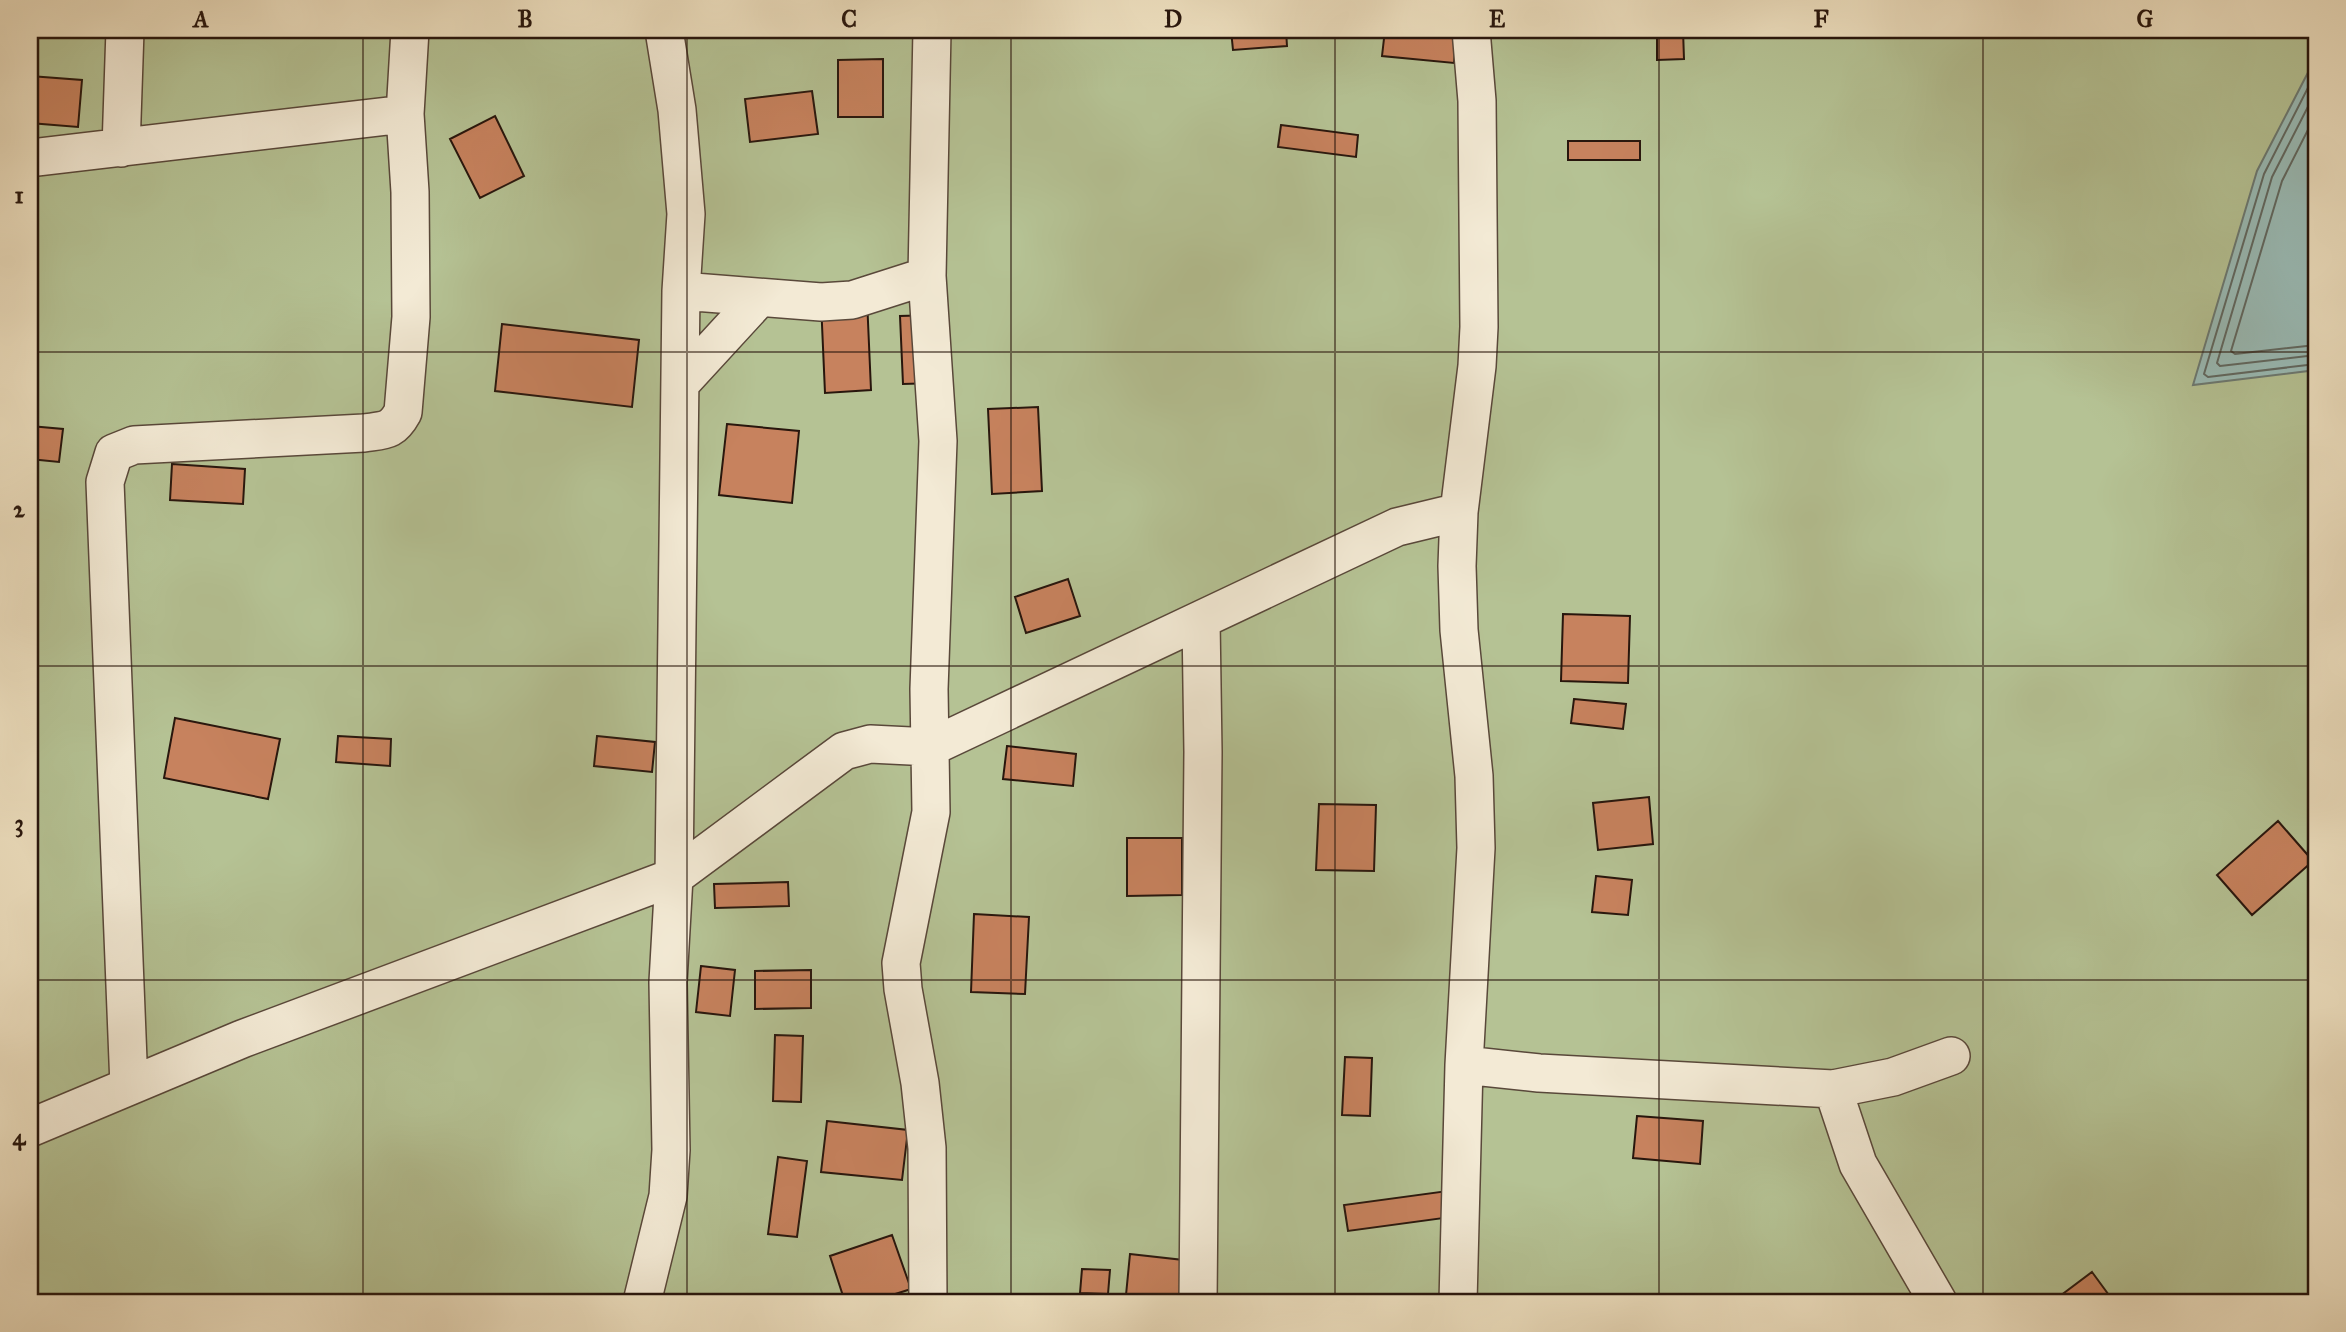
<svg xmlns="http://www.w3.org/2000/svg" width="2346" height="1332" viewBox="0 0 2346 1332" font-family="'IM FELL Great Primer',serif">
<rect width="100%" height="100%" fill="#eddfbf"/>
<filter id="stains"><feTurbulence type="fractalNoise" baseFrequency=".00286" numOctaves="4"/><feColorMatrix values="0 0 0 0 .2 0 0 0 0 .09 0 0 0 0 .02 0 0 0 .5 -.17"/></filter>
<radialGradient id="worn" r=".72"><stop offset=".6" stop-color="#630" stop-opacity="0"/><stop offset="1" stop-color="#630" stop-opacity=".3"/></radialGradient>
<path fill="#b5c294" stroke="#6e6c50" stroke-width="2" d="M30 30H2316V1302H30Z"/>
<path fill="#9abcb7" stroke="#6c7a73" stroke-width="2" d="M2316 57V370L2193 385 2257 171Z"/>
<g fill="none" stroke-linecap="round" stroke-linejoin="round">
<path stroke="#616962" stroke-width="2" d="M2316 72 2264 174 2204 374 2208 377 2316 364
M2316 91 2272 177 2217 363 2220 366 2316 355
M2316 114 2282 181 2231 351 2235 354 2316 345"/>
</g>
<path fill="#c7825e" stroke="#28160d" stroke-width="2" d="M30 30H39L36 56 30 55Z
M1231 30H1286L1287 46 1233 50Z
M1385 30H1457L1454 63 1382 56Z
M1657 30H1683L1684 59 1657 60Z
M883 59V117H838V60Z
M30 76 82 80 78 127 30 123Z
M812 91 818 134 750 142 745 99Z
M495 116 524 176 480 198 450 139Z
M1281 125 1358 135 1356 157 1278 147Z
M1568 141H1640V160H1568Z
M867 299 871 390 825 393 821 302Z
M933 315 935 383 903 384 900 316Z
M502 324 639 340 632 407 495 391Z
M1038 407 1042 491 992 494 988 409Z
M727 424 799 431 792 503 719 495Z
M30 426 63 429 59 462 30 459Z
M172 464 245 469 243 504 170 500Z
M1068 579 1080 616 1026 633 1015 597Z
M1563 614 1630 616 1628 683 1561 681Z
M1574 699 1626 704 1623 729 1571 723Z
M175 718 280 739 268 799 164 778Z
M338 736 391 739 390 766 336 762Z
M597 736 655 742 652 772 594 766Z
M1007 746 1076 754 1073 786 1003 779Z
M1649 797 1653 844 1598 850 1593 803Z
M1319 804 1376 805 1374 871 1316 870Z
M2278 821 2313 861 2252 915 2217 875Z
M1127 838H1182V895L1127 896Z
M1596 876 1632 880 1628 915 1592 912Z
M788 882 789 906 715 908 714 884Z
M974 914 1029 917 1025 994 971 992Z
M701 966 735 970 730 1016 696 1012Z
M811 970V1008L755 1009V971Z
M775 1035 803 1036 801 1102 773 1101Z
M1345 1057 1372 1058 1370 1116 1342 1115Z
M1637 1116 1703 1121 1700 1164 1633 1158Z
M827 1121 908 1130 902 1180 821 1172Z
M778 1157 807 1161 797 1237 768 1234Z
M1462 1189 1466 1215 1348 1231 1344 1205Z
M892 1235 911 1289 870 1302H845L830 1256Z
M1130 1254 1192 1261 1188 1301 1126 1295Z
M1082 1269 1110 1270 1108 1294 1080 1293Z
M2092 1272 2114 1302H2052Z"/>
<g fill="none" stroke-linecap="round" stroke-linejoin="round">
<g stroke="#59483a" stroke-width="40">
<path id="minor" d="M121 148 125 30
M30 158 405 114
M681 291 821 302 852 300 927 276
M680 384 759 298
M1464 1065 1539 1073 1833 1089 1893 1077 1951 1056
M129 1086 105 482 114 453 134 445 364 433C385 430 392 432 403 412L411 317 410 192 405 114 410 30
M1833 1089 1858 1164 1938 1302
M30 1128 242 1039 674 877 844 751 870 744 931 747 1397 527 1459 512
M642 1302 668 1196 671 1150 668 982 674 877 681 291 686 214 677 110 664 30
M928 1302 927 1148 920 1083 903 989 901 963 931 812 929 689 938 441 927 276 932 30
M1198 1302 1203 752 1201 620
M1458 1302 1464 1065 1476 848 1474 776 1459 630 1457 566 1459 512 1477 366 1479 327 1477 101 1471 30"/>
</g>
<use href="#minor" stroke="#f3ead5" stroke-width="37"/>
</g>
<path fill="none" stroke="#28160d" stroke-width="2" stroke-opacity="0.55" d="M363 30V1302M687 30V1302M1011 30V1302M1335 30V1302M1659 30V1302M1983 30V1302M30 352H2316M30 666H2316M30 980H2316"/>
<rect width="2346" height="1332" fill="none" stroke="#eddfbf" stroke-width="77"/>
<rect x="38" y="38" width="2270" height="1256" fill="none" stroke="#28160d" stroke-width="2.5"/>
<g font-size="23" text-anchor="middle" font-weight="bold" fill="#28160d">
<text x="201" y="27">A</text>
<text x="525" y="27">B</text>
<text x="849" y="27">C</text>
<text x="1173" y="27">D</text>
<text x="1497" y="27">E</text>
<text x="1821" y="27">F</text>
<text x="2145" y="27">G</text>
<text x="19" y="203">1</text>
<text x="19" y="517">2</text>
<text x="19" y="831">3</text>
<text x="19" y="1145">4</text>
</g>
<rect width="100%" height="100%" filter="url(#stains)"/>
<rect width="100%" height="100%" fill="url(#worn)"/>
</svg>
